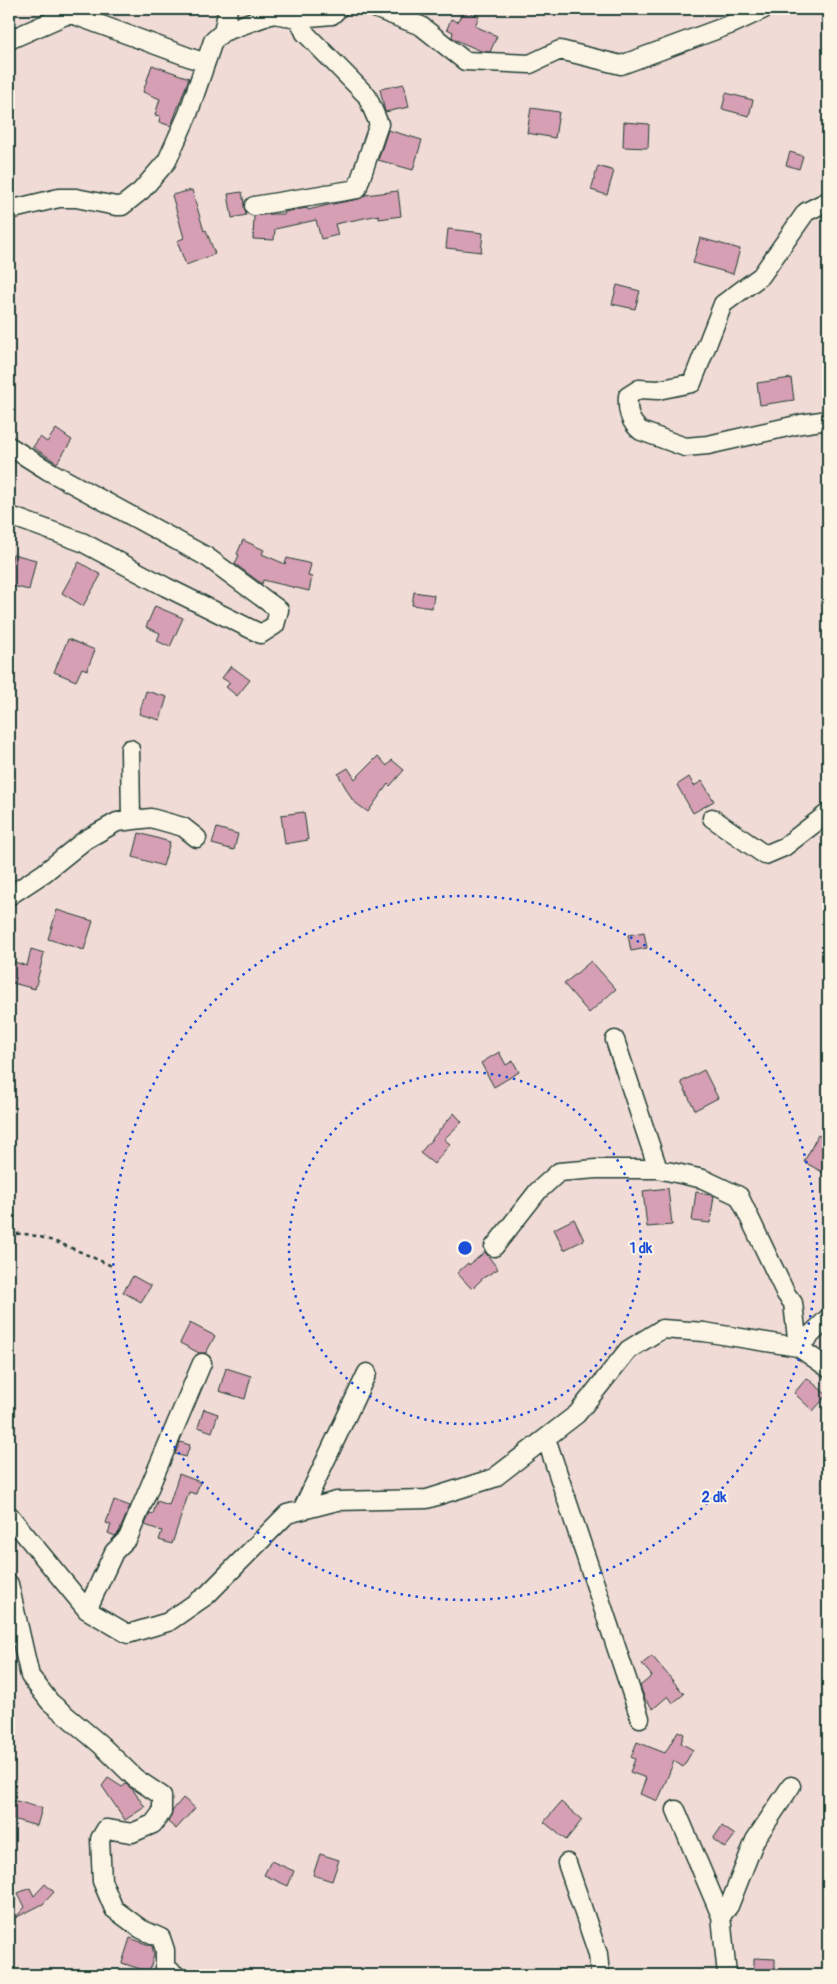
<svg xmlns="http://www.w3.org/2000/svg" width="837" height="1984" viewBox="0 0 837 1984" font-family="Pangolin,sans-serif">
<rect width="100%" height="100%" fill="#f1dbd6"/>
<filter id="ink" filterUnits="userSpaceOnUse"><feTurbulence type="fractalNoise" baseFrequency=".02" numOctaves="2"/><feDisplacementMap in="SourceGraphic" scale="10" xChannelSelector="R" yChannelSelector="G"/><feConvolveMatrix kernelMatrix="1 2 1 2 8 2 1 2 1" color-interpolation-filters="sRGB"/></filter>
<g filter="url(#ink)">
<path fill="#d69fb3" stroke="#1f3d34" d="M463 10 479 16 475 26 497 36 490 52 481 51 456 40 452 37 453 32 447 29 451 19 458 22Z
M152 65 189 78 171 126 159 122 160 116 155 115 160 99 143 92Z
M404 84 409 107 385 112 380 89Z
M726 93 753 100 749 116 722 109Z
M531 108 559 112 555 138 527 133Z
M624 122 649 124 648 148 623 147Z
M388 130 422 140 413 170 378 160Z
M790 152 803 156 799 169 786 165Z
M598 166 614 171 607 195 591 190Z
M192 190 204 231 206 230 215 254 186 265 177 241 184 238 172 195Z
M398 191 401 216 379 219V215L335 224 338 235 321 239 316 220 275 229 274 240 253 239 254 216 272 214H285L284 212 307 208 308 210 328 205 359 199 365 195Z
M242 192 246 215 232 218 228 194Z
M448 229 483 233 481 252 446 248Z
M700 238 740 249 733 274 693 263Z
M617 285 640 291 635 309 612 304Z
M791 378 794 400 760 405 757 383Z
M56 429 72 440 57 463 33 447 40 437 47 442Z
M243 540 264 550 262 554 285 564 287 558 311 564 308 576 312 577 309 591 263 580 262 584 235 564 239 555 237 554Z
M13 554 36 560 29 590 9 585V571Z
M79 562 101 575 83 606 62 593Z
M414 592 434 595 432 608 412 605Z
M155 606 183 618 170 647 157 641 160 633 146 627Z
M68 639 95 650 87 670 82 668 76 681 54 672Z
M231 666 250 680 237 696 226 687 230 683 222 678Z
M146 691 167 697 160 720 139 714Z
M378 756 387 766 392 760 404 770 390 786 388 784 368 812 353 801 338 774 348 768 355 779Z
M689 777 694 786 702 781 714 801 693 813 677 785Z
M304 812 308 840 285 844 281 815Z
M217 828 238 834 234 850 212 844Z
M139 833 170 842 163 866 133 857Z
M57 910 93 921 84 950 48 939Z
M644 932 647 948 631 951 628 935Z
M31 949 44 953 35 989 9 982 11 961 27 966Z
M591 961 616 989 589 1013 564 984Z
M499 1052 506 1065 513 1061 519 1072 494 1087 481 1063Z
M704 1070 718 1098 695 1110 681 1082Z
M454 1113 462 1122 444 1139 450 1144 434 1164 420 1153Z
M818 1135 828 1141V1175L804 1162Z
M668 1188 672 1225 647 1227 643 1191Z
M696 1192 714 1196 710 1223 692 1221Z
M574 1219 584 1240 564 1250 554 1229Z
M485 1252 498 1269 483 1278 472 1289 457 1273 468 1263 469 1265Z
M133 1276 151 1286 141 1302 123 1292Z
M190 1323 215 1336 206 1353H199L180 1343Z
M226 1368 251 1376 245 1399 219 1391Z
M807 1378 827 1395 813 1411 794 1393Z
M204 1409 218 1414 212 1432 198 1427Z
M180 1442 190 1445 186 1457 175 1454Z
M179 1474 200 1482 196 1494 189 1492 172 1544 159 1540 162 1531 145 1525 150 1513 153 1514 157 1501 169 1505Z
M114 1500 130 1506 119 1532 115 1536 108 1533 111 1525 106 1523Z
M652 1656 684 1694 673 1703 668 1696 653 1709 645 1699 640 1686 652 1676 642 1664Z
M678 1731 684 1734 681 1743 693 1750 683 1767 674 1761 658 1801 640 1794 646 1778 630 1772 635 1759 631 1757 637 1742 665 1753Z
M108 1778 122 1787 126 1784 133 1790 145 1807 125 1820 102 1786Z
M183 1798 195 1808 176 1829 168 1822 173 1810Z
M9 1799 42 1808 37 1826 9 1818Z
M561 1802 582 1820 566 1840 544 1822Z
M722 1826 735 1835 725 1848 713 1839Z
M320 1854 339 1860 332 1881 313 1875Z
M271 1861 294 1871 288 1886 264 1875Z
M45 1884 54 1892 43 1904 15 1918 25 1907 18 1893 30 1888 34 1896Z
M130 1938 152 1946 154 1955 149 1972 122 1963Z
M754 1958 775 1959V1975H754Z"/>
<g fill="none" stroke-linecap="round" stroke-linejoin="round">
<g stroke="#1f3d34" stroke-width="21">
<path id="minor" d="M377 9 421 26 465 61 530 64 560 50 621 65 732 24 764 9
M223 32 228 9
M9 40 66 15H74L205 63
M828 201 806 212 761 276 723 304 692 383 658 390 639 389 628 396C627 410 629 422 641 431L685 447 708 445 801 424 828 420
M254 206 357 189 379 124 367 96 305 33 298 18
M9 210 59 198H76L116 206H122L141 191 167 161 188 114 213 41 223 32 273 14 298 18 332 15 338 9
M9 446 47 470 207 557 279 610 275 625 261 634 166 587 82 542 16 518 9 517
M130 749 131 820
M712 818 765 855 784 847 828 813
M9 896 44 873 85 840 117 822 151 818 183 827 197 838
M615 1040 658 1169
M494 1247 538 1191 559 1172 596 1169H658L703 1179 739 1196 786 1294 793 1303 798 1347
M798 1347 828 1318
M546 1438 640 1718
M302 1510 367 1373
M9 1515 87 1610 128 1634 168 1622 207 1595 287 1514 337 1501 427 1499 494 1478 577 1414 628 1350 662 1329 704 1332 798 1347 828 1368
M9 1584 30 1676 50 1702 100 1744 135 1778 162 1796V1812L153 1824 132 1833 106 1829 100 1839 102 1881 114 1909 141 1929 161 1938 165 1950V1967L176 1975
M87 1610 114 1552 128 1538 202 1363
M676 1810 721 1916 727 1975
M567 1863 598 1954 600 1975
M721 1916 729 1906 755 1840 791 1786"/>
</g>
<path stroke="#1f3d34" stroke-width="2.5" stroke-dasharray="4 4" stroke-linecap="butt" d="M9 1236C29 1225 93 1258 114 1267"/>
<use href="#minor" stroke="#fcf5e5" stroke-width="18"/>
</g>
</g>
<g fill="none" stroke="#1d4ed8" stroke-width="2.5" stroke-dasharray="2.5 5">
<circle cx="465" cy="1248" r="176"/>
<circle cx="465" cy="1248" r="352"/>
</g>
<circle cx="465" cy="1248" r="8" fill="#1d4ed8" stroke="#fcf5e5" stroke-width="2.5"/>
<g font-size="15" text-anchor="middle" font-weight="bold" fill="#1d4ed8" stroke="#fcf5e5" stroke-width="4" stroke-linejoin="round" paint-order="stroke">
<text x="641" y="1253">1 dk</text>
<text x="714" y="1502">2 dk</text>
</g>
<rect width="837" height="1984" fill="none" stroke="#fcf5e5" stroke-width="30"/>
<rect x="15" y="15" width="807" height="1954" fill="none" stroke="#1f3d34" stroke-width="2" filter="url(#ink)"/>
</svg>
